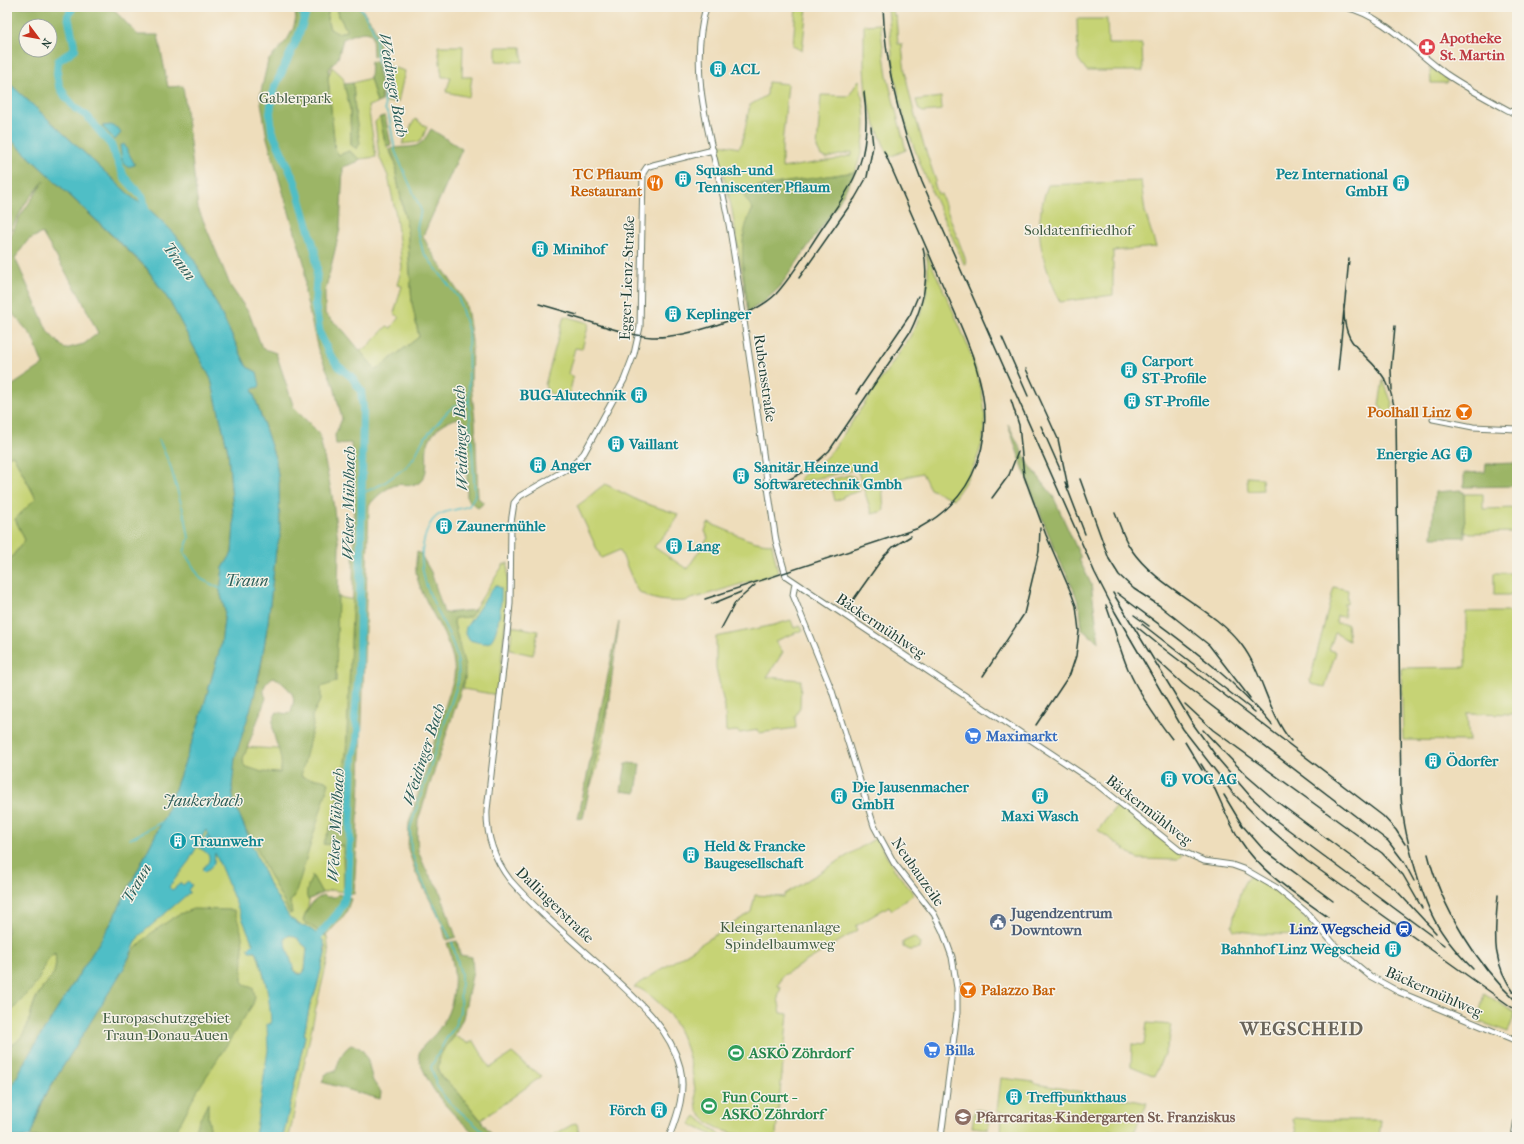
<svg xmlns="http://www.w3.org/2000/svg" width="1524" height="1144" viewBox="0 0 1524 1144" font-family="'IM FELL French Canon',serif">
<rect width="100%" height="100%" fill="#f7f3e8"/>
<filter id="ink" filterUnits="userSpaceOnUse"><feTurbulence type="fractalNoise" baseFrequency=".025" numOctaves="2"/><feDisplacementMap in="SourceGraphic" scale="8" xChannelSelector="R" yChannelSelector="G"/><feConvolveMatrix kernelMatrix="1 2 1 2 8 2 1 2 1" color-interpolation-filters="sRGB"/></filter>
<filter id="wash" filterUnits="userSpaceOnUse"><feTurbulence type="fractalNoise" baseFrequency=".012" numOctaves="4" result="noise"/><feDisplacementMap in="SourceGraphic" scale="16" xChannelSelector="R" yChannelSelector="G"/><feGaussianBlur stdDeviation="0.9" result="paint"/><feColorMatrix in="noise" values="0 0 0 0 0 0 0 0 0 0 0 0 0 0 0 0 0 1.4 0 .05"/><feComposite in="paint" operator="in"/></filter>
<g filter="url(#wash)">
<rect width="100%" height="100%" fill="#edb"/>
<path fill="#c6d375" stroke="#728854" d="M329 7H337L339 16 347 31 337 33 330 29 327 19Z
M796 7H807L802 51 793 46Z
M888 7 893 11 894 16H896L898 44H902C905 91 921 137 936 181L934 183 938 194H941L965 258 966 264H964C940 207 909 150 897 88 892 62 890 34 888 7Z
M1077 19H1107L1108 44H1142L1143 71H1087L1078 59Z
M880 24 887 76 906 150 889 157 874 122 866 93 864 69V25Z
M438 46H463L462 77H472L469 97 446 92 451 77H442Z
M496 47H521L523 62 496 61Z
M382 64 405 71 398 102H387Z
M332 67 343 77 350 109 351 145 355 112 353 83 370 78 377 103 368 106 376 157 360 159 349 151 339 155 335 149 328 78Z
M1430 67 1447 79V83H1431Z
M860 80C860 90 863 99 864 108 867 131 863 151 855 172L751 188 753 209 748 218 743 247 748 312 732 210 716 143 739 148 742 143 750 105 767 95 768 82 788 84 782 145V168L834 160 852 155V152L827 158 821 156 817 148 821 95 849 96 858 81Z
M941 97 942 110 923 112 919 110 916 100Z
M380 117 385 142 396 164V174L407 227 412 303 419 337 376 370 359 350 366 348 387 326 391 328 399 317 394 313 402 286 397 285 402 267 396 215 388 176 379 156 375 122Z
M415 119 427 127 423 137 419 142 402 144Z
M1141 181 1145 212 1156 247 1113 251V295L1060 302C1042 260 1031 230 1048 185Z
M926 252C947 300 982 364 985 415 986 446 972 475 953 499L930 489 922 473 882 483 884 511 872 514 857 469 801 482 800 478 822 461 832 451 908 340C924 312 932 285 926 252Z
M564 316 589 323 582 349 575 348 568 374 573 378 568 400C559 397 547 395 545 385Z
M1383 380 1392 403 1393 415 1384 412 1379 405Z
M13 455 36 499 15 519 25 540 7 563V457Z
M849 475 855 477 860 491 843 496V498L835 501 830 480Z
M1247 477 1262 478 1263 490 1248 491Z
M605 484 641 502 678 514 675 522 654 547 687 569 708 538 705 531 708 523C730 530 749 544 772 544L778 573 685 601C668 602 650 601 637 590L620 550 601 558 577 506C588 499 594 491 605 484Z
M1464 494H1483V509L1517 508V532L1465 533Z
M508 563 507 604 498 695 463 689 465 678 454 623 455 618 470 616 504 564Z
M1494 573H1517V595H1494Z
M1334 587 1348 590 1347 603H1344L1345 617 1337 616 1336 623 1347 624 1349 641 1335 633 1329 650 1336 652 1325 687 1311 684 1310 680Z
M319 593 354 600 346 757 333 822 324 844 343 846 344 892 331 890 322 893 313 877 308 907 303 921 318 931 315 933 309 928 299 941 307 948 305 970 300 974 294 970 259 1113 255 1137H7V1079L134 919 241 747 295 750Z
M1466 612H1517V714L1467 713 1469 741 1403 740 1401 668 1466 667Z
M791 620 794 628 801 626 803 630 775 641 783 652 767 677 801 680 800 707 795 717 796 728 759 733 758 730 740 733 737 731 726 732 725 708 716 668V637L774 625Z
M512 626 538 631 533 655 510 650Z
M609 698C606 729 601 762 589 790Z
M1117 805 1182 856 1178 860 1138 859 1098 830Z
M876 838 894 869 914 894 892 910 889 906 856 926 858 930 782 976 778 986 781 987 778 998 781 1013 788 1014 776 1133 777 1137C751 1137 713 1136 697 1110 694 1070 686 1023 652 997 646 993 642 988 634 987L751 912 755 895 784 897 785 894Z
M1250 876C1274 888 1297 907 1315 928L1310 935 1260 934 1234 930 1232 926C1235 914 1240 882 1250 876Z
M322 934 327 937 329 954 316 1008 289 1137H283L305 1036 304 1035 310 1004 316 990 325 954 326 947 320 939Z
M914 937 920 943 919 949 910 950 903 947V942Z
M55 953C59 980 46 978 36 998 29 1013 30 1032 15 1043 13 1044 10 1045 7 1047 7 1038 5 1027 7 1019 10 1006 25 998 32 988 40 977 43 960 55 953Z
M1484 993 1515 1013 1508 1032 1478 1021Z
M1147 1023 1172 1025 1169 1041 1155 1076 1131 1066 1132 1044 1144 1045Z
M455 1036 467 1043 474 1041 490 1068 512 1053 528 1067 542 1076 481 1120 457 1091 441 1077 438 1070 440 1056 445 1047Z
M1001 1078 1034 1082 1036 1084 1147 1103 1132 1137 1110 1130 1108 1137H1001L1002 1112 997 1111Z
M975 1109 992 1112 988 1129 972 1127Z
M696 1116 697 1117 722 1137H716L690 1124Z
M1293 1118 1322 1120H1381L1379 1137H1297Z
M575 1123 577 1124 580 1137H550Z"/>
<path fill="#9cb566" stroke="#5e794d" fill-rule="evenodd" d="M7 7H111L138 35H158L168 87 183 86 198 208 231 287 249 313 262 348 276 353 294 408 319 433 332 495 339 547 336 682 321 687V699L312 716 313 726 301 776C310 781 318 776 329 783L297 889 294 898 290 901 292 913 290 914 267 871 254 841 246 830 234 803 232 787 234 763 240 737 260 673 268 622 276 550 280 536 279 483 276 461 252 389 255 387 258 379 257 372 247 367 213 297 194 260 174 233 147 207 143 199 141 203 135 200 7 81ZM26 26H50V50H26ZM273 677C278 678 292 691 293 696 295 701 292 707 291 712L287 714 277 712C263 731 287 751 280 773L262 772 244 766 243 759 266 698C261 688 265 683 273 677Z
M294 7H329L327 19 330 29 337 33 347 31 339 16 337 7H360C373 23 379 33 381 53L373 57 372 35C365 28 351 36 343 39L338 58 329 69 328 78 335 149 339 155 349 151 360 159 357 162 343 167 340 229 325 292V314L343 330 376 370 419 337 412 303 407 227 396 174V164L390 149C413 144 418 153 431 129L462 149 423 236 429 248 465 302 468 314 472 341 471 385 475 420 478 498 484 503 478 508 467 499V425L461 418C447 419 433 429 428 443 424 455 431 472 420 482 415 487 403 483 396 485 385 488 376 497 369 505L360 781 354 894 344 892 343 846 323 844 336 815 346 755 353 592 354 495 351 443 336 444 335 435 342 419 334 386 318 350 305 293V266L267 138 260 96 268 61 287 40 293 29 296 18Z
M371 61 376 62 381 85 382 101 377 103 370 78Z
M353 83 355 112 360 143 357 149 351 145 350 109 344 84Z
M385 116 391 145 388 146 385 142 380 117Z
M7 136 146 268 170 302 211 379 228 451 234 524 232 553 223 568 220 591 225 611 221 645 198 726 165 816 110 925 26 1059 7 1097V1047C10 1045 13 1044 15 1043 30 1032 29 1013 36 999 46 978 59 980 55 953 44 959 43 972 37 982 28 995 15 1004 7 1019V563L25 540 15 519 36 498 13 455 7 457V389L43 365 32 336 7 307V245L19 218 44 181 25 204 7 237ZM42 233 80 296 98 333 84 344 65 349 48 332 15 258 28 240Z
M855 172 839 202 779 288 766 300 748 312C745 279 735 238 753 209L742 193 760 186Z
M1008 424 1028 463 1053 496 1081 558 1079 559 1091 584 1099 642 1081 629C1084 602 1066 576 1056 552 1038 510 1022 467 1008 424Z
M1517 463V486L1464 487V473L1485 472 1486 464Z
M1461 490V492H1464L1465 537H1432L1435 492Z
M417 552 420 553 431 572 444 613 475 610 470 617 455 618 454 623 465 667V678L418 820 417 836 418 851 426 870 439 889 456 937 446 940 442 923 416 873 408 849 409 823 454 678C459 645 425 610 417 577 415 570 416 560 417 552Z
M619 622 609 698 583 818 578 819Z
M626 763 640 764 636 793 621 791Z
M312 875 322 893 308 900C304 892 310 883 312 875Z
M338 894 351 899 346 913 326 936 303 921C307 908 312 900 324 895L326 897H335Z
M193 909 234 910C246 939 243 951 242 981L244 985 253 988 255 996 253 1004 197 1091 173 1137H30L44 1098 134 950 150 934 177 915Z
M457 941 460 955 472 957 473 971 463 1018 454 1037 445 1047 440 1056 438 1070 441 1077 457 1091 494 1137H479C456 1118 434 1097 423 1069 421 1065 418 1059 419 1054 421 1046 431 1039 436 1033 457 1007 459 973 447 943Z
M351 1045C369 1047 368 1066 373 1081 375 1084 378 1088 381 1092L380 1099 322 1082 325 1075 329 1072H335C339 1062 341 1051 351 1045Z
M208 1103V1118L212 1137H191Z"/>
<path fill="#50bec6" stroke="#387e7d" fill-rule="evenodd" d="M7 81 135 200 141 203 143 198 147 207 174 233 194 260 213 297 247 367 257 372 260 385 259 387 252 389 276 461 279 483 280 537 276 550 268 622 261 665 253 701 235 758 232 787 234 803 270 886 290 918 303 927 304 925 315 932V933L324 941 325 954 316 990 310 1004 304 1035 305 1036 283 1137H255L268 1050 267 1024H271C270 998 265 975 256 951H249L248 948 253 944 215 853 214 864 205 872 202 869C213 860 211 854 199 848L207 834 214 850 206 830 189 861 169 887 172 890 181 883 183 885 188 881 192 885 188 890 190 892 139 936 124 968 44 1097 30 1137H7V1097L26 1059 110 925 165 816 198 726 221 645 225 611 220 591 223 568 232 553 234 524 228 451 211 379 170 302 146 267 7 136ZM290 935 299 939 298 940 307 948 305 970 302 974H298L294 970 285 942V938Z
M111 125 119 129 121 133 115 140 102 126Z
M124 144 135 165 127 167 122 160 120 146Z
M495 585 501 588C502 598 499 641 487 643 482 644 474 641 469 640L465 632 466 627Z"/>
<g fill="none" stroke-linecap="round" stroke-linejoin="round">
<path stroke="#50bec6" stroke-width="1.5" d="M296 7 299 14 304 16
M360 7 372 27 376 40 377 57 383 83 385 109 389 116 395 151 421 210 417 228 423 252 458 297 468 330 469 401 475 495 469 506C459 510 445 510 437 516 429 522 427 531 424 540 410 596 465 631 458 682L410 828 411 850 418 872 450 938
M159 440 170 465 186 521 189 538 184 552 201 579 221 589
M361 494 384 483 406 467 415 456 423 440 447 412 454 406 469 401
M130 839 162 822
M452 942 461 974 460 1011 454 1028 446 1039 431 1067 437 1086 446 1099 489 1137"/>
<path stroke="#50bec6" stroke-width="8" d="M73 7 68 16 75 49 58 61 57 74 59 85 65 96 76 109 87 116 111 145 124 177 143 198 145 209
M308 7 298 37 273 91 270 113 272 131 295 182 315 251 317 269 315 305 320 334 329 353 338 366 352 377 361 391 363 408 359 671 355 719 358 729 357 742 353 755 348 886 343 904 338 913 316 939 314 945"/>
</g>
</g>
<g filter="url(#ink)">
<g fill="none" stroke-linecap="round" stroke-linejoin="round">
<g stroke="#677563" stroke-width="7">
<path id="tertiary" d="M706 7C685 82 718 157 730 230 747 333 760 437 776 541L786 576 1094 782 1179 850 1204 861 1232 865 1246 870 1277 888 1306 912 1340 951 1370 976 1399 992 1517 1041
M1345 7C1383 15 1414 51 1446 74 1468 89 1493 102 1517 115
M1433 419 1473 427 1517 429
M795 583 793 595 832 691 874 826 894 863 934 914 943 932 952 957 957 988V1013L941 1137
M669 1137C678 1114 686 1091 680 1067 670 1027 634 997 605 970 573 941 539 913 510 880 495 860 486 836 487 810L507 634 510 604 511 523 514 503 520 496 572 466 584 453 624 380 634 354 640 327 643 173 647 167 653 165 713 150
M1514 1137 1517 1118"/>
</g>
<use href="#tertiary" stroke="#fff" stroke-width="5"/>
<path stroke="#1f3d34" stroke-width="1.5" d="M883 7C885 68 900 125 922 182L1095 573 1115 612 1183 729 1232 792 1261 821 1307 861 1517 1011
M799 278 855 198 867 177 873 146 871 127
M539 304 577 315
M1344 305C1342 351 1368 350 1386 381 1392 392 1394 405 1396 417L1401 795C1402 818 1407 839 1413 861 1427 911 1436 932 1473 969
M570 316C596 323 625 335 652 337 685 338 753 317 776 294 794 274 808 249 823 227 858 177 872 155 864 92
M1002 337 1028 396
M1026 369 1058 439 1068 487
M1338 370 1349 259
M1392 390 1391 370 1395 326
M856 394 910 315 918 296
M1011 400 1019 425 1024 476 1046 535 1072 595 1076 606 1079 631 1076 656 1070 674 1036 725
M1041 426 1060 469
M1080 479 1109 559 1119 575 1134 589 1160 606 1209 645 1250 698
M1065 482 1085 534
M779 485 809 469 829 451 910 332C923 306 930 277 923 248
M992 498 1009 475 1018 452
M1115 513C1120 525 1124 539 1131 549 1157 588 1212 607 1241 644 1264 674 1267 712 1291 741
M1113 593 1193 724 1219 760 1251 797 1278 822 1444 945
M1117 593C1171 634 1229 672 1272 725
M705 599 919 528C941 516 961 498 972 475 1005 409 967 341 940 279 922 237 903 194 884 151
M712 604 741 592
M1106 605C1114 626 1119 648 1128 669 1139 694 1155 717 1172 739
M846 610 884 556 893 547 911 536
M1134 615 1149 626
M1142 624 1255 712
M1137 627 1159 645 1383 816 1396 830 1405 844
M721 629 735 603 755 585
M1157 660 1183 684 1388 841 1404 862 1414 881
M983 676 1024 614 1039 551 1040 528
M1185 704 1213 730 1382 853 1403 875 1422 908
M1203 730 1247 776 1276 801 1396 890 1436 933
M1185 742 1202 770
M1201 764C1218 789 1224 816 1240 840 1261 873 1297 895 1328 917
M1224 795 1242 825 1263 849 1333 901
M1428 854C1441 907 1477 965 1517 1002
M1498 895C1495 934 1490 961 1515 994"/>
</g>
</g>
<defs>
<g id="pharmacy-disc" transform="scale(0.9)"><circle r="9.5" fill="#e0444e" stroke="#f7f3e8"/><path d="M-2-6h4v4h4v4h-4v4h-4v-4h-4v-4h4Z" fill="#fff"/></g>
<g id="building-disc" transform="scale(0.9)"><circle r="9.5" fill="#0f9aa8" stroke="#f7f3e8"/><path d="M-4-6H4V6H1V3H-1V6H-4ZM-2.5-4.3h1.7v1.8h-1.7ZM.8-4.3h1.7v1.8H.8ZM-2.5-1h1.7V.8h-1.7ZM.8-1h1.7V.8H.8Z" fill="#fff"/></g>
<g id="restaurant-disc" transform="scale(0.9)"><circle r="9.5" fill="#e8710a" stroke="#f7f3e8"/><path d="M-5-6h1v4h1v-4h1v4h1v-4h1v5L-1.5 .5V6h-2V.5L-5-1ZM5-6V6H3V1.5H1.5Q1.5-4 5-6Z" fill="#fff"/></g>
<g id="bar-disc" transform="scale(0.9)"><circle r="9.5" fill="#e8710a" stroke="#f7f3e8"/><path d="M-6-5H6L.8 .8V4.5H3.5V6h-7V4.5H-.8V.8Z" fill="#fff"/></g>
<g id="supermarket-disc" transform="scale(0.9)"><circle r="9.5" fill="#3f7fe0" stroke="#f7f3e8"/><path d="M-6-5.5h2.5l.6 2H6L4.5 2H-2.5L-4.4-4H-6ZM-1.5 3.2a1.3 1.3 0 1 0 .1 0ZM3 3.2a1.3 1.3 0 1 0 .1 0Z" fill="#fff"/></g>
<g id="civic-disc" transform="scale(0.9)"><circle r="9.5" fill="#5c6f8a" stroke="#f7f3e8"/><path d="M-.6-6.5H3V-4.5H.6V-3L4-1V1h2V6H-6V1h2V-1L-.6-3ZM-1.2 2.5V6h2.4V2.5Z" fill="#fff"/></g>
<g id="station-disc" transform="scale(0.9)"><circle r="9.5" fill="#1a4fb4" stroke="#f7f3e8"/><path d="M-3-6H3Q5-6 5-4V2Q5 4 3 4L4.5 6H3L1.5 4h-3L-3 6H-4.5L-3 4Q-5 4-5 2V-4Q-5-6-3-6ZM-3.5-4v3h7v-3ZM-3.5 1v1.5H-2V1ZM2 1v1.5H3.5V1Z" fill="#fff"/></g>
<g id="stadium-disc" transform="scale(0.9)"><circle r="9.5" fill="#2e9e5b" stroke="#f7f3e8"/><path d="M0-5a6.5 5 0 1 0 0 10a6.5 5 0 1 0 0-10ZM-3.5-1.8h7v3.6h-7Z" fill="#fff"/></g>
<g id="school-disc" transform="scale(0.9)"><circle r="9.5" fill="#8d6e63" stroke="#f7f3e8"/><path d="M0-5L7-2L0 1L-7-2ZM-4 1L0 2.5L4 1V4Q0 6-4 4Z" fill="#fff"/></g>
</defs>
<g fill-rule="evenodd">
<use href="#pharmacy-disc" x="1427" y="47"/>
<use href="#building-disc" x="718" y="69"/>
<use href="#building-disc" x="683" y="179"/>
<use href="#restaurant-disc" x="655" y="183"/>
<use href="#building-disc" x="1401" y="183"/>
<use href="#building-disc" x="540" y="249"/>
<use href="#building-disc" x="673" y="314"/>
<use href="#building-disc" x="1129" y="370"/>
<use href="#building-disc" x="639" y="395"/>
<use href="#building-disc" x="1132" y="401"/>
<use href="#bar-disc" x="1464" y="412"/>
<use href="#building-disc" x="616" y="444"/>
<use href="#building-disc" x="1464" y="454"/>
<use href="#building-disc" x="538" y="465"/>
<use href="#building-disc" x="741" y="476"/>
<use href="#building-disc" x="444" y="526"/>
<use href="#building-disc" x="674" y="546"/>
<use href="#supermarket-disc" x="973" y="736"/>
<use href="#building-disc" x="1433" y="761"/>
<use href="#building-disc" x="1169" y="779"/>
<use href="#building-disc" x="839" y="796"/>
<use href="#building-disc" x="1040" y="796"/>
<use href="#building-disc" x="178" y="841"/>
<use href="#building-disc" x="691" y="855"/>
<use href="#civic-disc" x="998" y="922"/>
<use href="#station-disc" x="1404" y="929"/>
<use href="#building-disc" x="1393" y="949"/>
<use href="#bar-disc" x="968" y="990"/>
<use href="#supermarket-disc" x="932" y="1050"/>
<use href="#stadium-disc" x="736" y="1053"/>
<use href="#building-disc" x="1014" y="1097"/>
<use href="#stadium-disc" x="709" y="1106"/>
<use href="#building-disc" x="659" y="1110"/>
<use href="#school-disc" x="963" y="1117"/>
</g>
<g text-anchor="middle" stroke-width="3" stroke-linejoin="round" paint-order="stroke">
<g font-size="15" font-weight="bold" fill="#be3a42" stroke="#f7f3e8" text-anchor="start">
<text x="1440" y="43">Apotheke<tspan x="1440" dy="17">St. Martin</tspan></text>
</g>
<g font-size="15" font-weight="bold" fill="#0d838f" stroke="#f7f3e8" text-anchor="start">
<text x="731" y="74">ACL</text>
<text x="696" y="175">Squash- und<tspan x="696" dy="17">Tenniscenter Pflaum</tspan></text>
<text x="1388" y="179" text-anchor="end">Pez International<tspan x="1388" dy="17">GmbH</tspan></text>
<text x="553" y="254">Minihof</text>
<text x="686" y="319">Keplinger</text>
<text x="1142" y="366">Carport<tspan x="1142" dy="17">ST-Profile</tspan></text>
<text x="626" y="400" text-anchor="end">BUG-Alutechnik</text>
<text x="1145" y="406">ST-Profile</text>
<text x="629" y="449">Vaillant</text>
<text x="1451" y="459" text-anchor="end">Energie AG</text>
<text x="551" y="470">Anger</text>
<text x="754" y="472">Sanitär Heinze und<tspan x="754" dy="17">Softwaretechnik Gmbh</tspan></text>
<text x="457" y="531">Zaunermühle</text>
<text x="687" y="551">Lang</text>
<text x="1446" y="766">Ödorfer</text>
<text x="1182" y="784">VOG AG</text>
<text x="852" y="792">Die Jausenmacher<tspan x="852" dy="17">GmbH</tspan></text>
<text x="1040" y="821" text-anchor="middle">Maxi Wasch</text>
<text x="191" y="846">Traunwehr</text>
<text x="704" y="851">Held &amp; Francke<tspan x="704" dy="17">Baugesellschaft</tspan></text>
<text x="1380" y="954" text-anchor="end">Bahnhof Linz Wegscheid</text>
<text x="1027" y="1102">Treffpunkthaus</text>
<text x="646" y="1115" text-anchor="end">Förch</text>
</g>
<g font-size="15" fill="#405b41" stroke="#f7f3e8">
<text x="295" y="103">Gablerpark</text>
<text x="1078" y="235">Soldatenfriedhof</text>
<text x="780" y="932">Kleingartenanlage<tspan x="780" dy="17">Spindelbaumweg</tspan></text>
<text x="166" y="1023">Europaschutzgebiet<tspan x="166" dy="17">Traun-Donau-Auen</tspan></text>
</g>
<g font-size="15" font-weight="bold" fill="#c56008" stroke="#f7f3e8" text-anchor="end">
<text x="642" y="179">TC Pflaum<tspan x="642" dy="17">Restaurant</tspan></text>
<text x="1451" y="417">Poolhall Linz</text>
<text x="981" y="995" text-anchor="start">Palazzo Bar</text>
</g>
<g font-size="15" fill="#1f3d34" stroke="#f7f3e8">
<text transform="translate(627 278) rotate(-88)" y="5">Egger-Lienz-Straße</text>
<text transform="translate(765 378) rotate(82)" y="5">Rubensstraße</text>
<text transform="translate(881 626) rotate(34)" y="5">Bäckermühlweg</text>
<text transform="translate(1149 810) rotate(38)" y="5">Bäckermühlweg</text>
<text transform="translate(918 872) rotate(55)" y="5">Neubauzeile</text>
<text transform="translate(555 905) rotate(44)" y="5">Dallingerstraße</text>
<text transform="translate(1434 992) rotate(24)" y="5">Bäckermühlweg</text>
</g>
<g font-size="15" font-weight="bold" fill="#366cbe" stroke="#f7f3e8" text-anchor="start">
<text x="986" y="741">Maximarkt</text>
<text x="945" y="1055">Billa</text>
</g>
<g font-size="15" font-weight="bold" fill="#4e5e75" stroke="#f7f3e8" text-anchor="start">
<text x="1011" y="918">Jugendzentrum<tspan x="1011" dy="17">Downtown</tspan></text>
</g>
<g font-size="15" font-weight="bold" fill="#164399" stroke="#f7f3e8" text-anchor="end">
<text x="1391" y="934">Linz Wegscheid</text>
</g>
<g font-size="15" font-weight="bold" fill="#27864d" stroke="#f7f3e8" text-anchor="start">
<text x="749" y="1058">ASKÖ Zöhrdorf</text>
<text x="722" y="1102">Fun Court -<tspan x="722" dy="17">ASKÖ Zöhrdorf</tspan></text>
</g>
<g font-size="15" font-weight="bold" fill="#785e54" stroke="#f7f3e8" text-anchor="start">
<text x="976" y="1122">Pfarrcaritas-Kindergarten St. Franziskus</text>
</g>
<g font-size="16" font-style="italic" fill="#2b5d58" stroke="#f7f3e8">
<text transform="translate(394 85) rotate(80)" y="6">Weidinger Bach</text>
<text transform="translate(180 261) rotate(53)" y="6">Traun</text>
<text transform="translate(460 438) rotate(-92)" y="6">Weidinger Bach</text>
<text transform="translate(348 503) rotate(-89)" y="6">Welser Mühlbach</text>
<text x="247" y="586">Traun</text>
<text transform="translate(423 754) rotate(-72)" y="6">Weidinger Bach</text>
<text x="203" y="806">Jaukerbach</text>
<text transform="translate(335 825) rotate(-87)" y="6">Welser Mühlbach</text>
<text transform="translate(136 883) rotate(-60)" y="6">Traun</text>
</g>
<g font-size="19" font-weight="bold" letter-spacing="1" fill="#69645a" stroke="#f7f3e8">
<text x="1302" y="1035">WEGSCHEID</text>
</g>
</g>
<rect width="1524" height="1144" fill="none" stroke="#f7f3e8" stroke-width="24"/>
<g transform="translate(38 38) rotate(122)"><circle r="19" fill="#f7f3e8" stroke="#a1aaa0"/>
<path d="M0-3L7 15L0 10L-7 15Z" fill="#c8321e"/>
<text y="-6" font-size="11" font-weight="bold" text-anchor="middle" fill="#1f3d34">N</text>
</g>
</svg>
